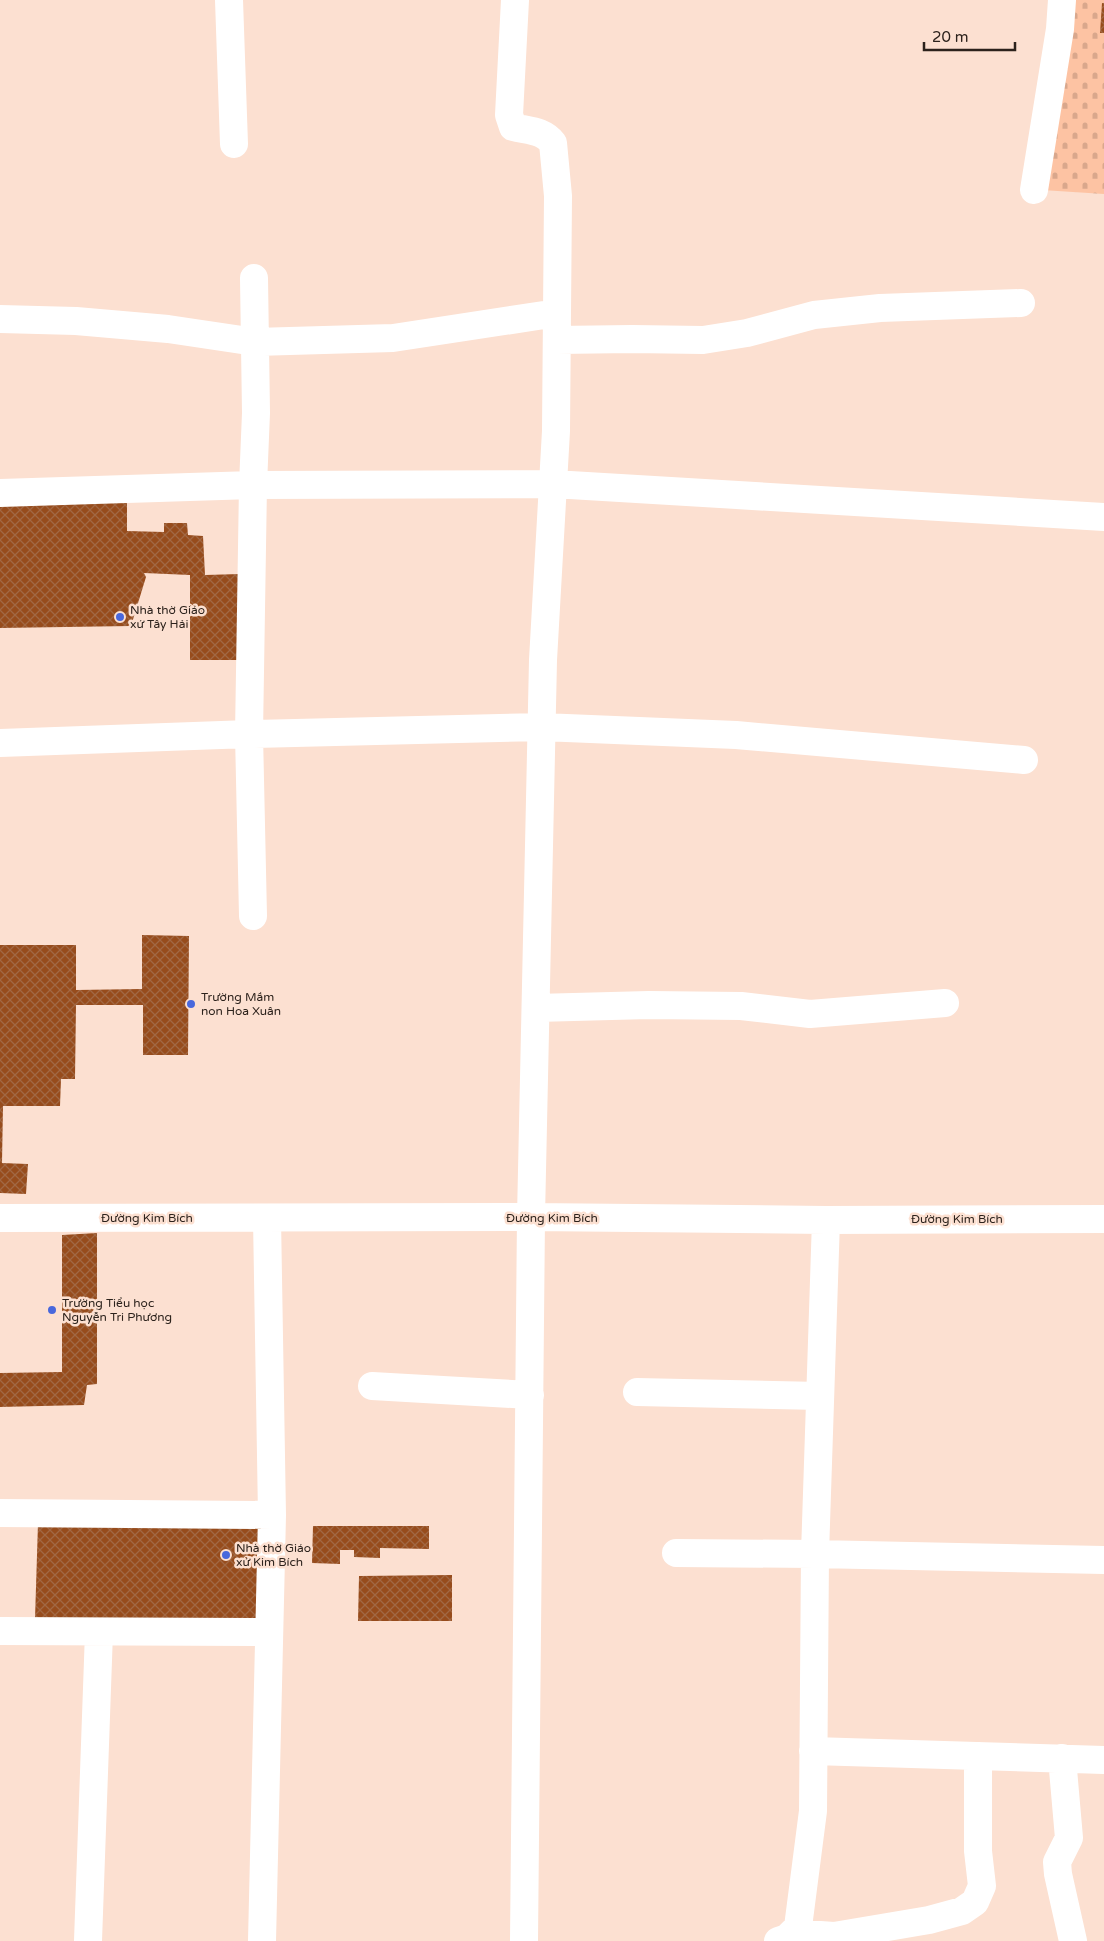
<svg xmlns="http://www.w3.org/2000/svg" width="1104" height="1941" viewBox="0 0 1104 1941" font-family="'Varela Round',sans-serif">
<defs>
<pattern id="cemetery-stones" width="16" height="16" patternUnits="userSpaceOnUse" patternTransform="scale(1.25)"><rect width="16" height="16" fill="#fdc3a3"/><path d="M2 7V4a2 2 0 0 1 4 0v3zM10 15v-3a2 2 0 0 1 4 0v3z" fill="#d9a78c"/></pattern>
<pattern id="building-cross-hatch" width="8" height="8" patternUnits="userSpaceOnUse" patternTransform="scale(1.25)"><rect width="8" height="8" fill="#974c1c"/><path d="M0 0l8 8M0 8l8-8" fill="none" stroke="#a16844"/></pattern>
</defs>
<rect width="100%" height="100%" fill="#fce0d1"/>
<path fill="url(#cemetery-stones)" d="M1069 0H1104V194L1042 190Z"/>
<path fill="url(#building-cross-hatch)" d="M1102 3H1104V33H1100Z
M127 502V531L164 532V523H187L188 535 203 536 205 575 240 574V660H190V575L144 573 146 577 131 626 0 628V504Z
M142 935 189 936 188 1055H143V1005H76L75 1079H61L60 1106H3L2 1163 28 1164 26 1194 0 1193V945H76V990L142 989Z
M97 1233V1384L87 1385 84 1405 0 1407V1373L62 1372V1235Z
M38 1523 261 1525 259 1621 35 1619Z
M313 1526H429V1549L380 1548V1558L354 1557V1550H340V1564L312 1563Z
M452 1575V1621H358L359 1576Z"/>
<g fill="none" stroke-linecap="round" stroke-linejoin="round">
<path stroke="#fff" stroke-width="28" d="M229 0 234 144
M515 0 509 115 513 127C529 131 543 130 553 143L558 196 556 431 543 660 531 1217 524 1941
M1034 190 1060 29 1062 0
M0 319 76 321 168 329 255 342 393 338 557 313
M557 340 632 339 703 340 747 333 814 315 880 308 1021 303
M0 493 253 485 553 484 1104 517
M0 743 249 734 542 727 736 735 1024 760
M253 916 249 734 253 485 256 413 254 278
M536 1008 649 1005 741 1006 810 1014 945 1003
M0 1218 531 1217 826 1220 1104 1219
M372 1386 530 1395
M637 1392 820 1396
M0 1513 272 1515
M676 1553 815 1554 1104 1560
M0 1631 269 1632
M813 1751 1104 1760
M1062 1758 1069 1838 1057 1862 1058 1874 1073 1941
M792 1933 834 1936 929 1920 962 1911 975 1902 982 1886 978 1851V1756
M88 1941 99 1632
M262 1941 272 1515 267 1218
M778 1941 787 1938 798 1927 813 1811 815 1554 826 1220"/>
</g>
<g fill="#4968dc" stroke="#fce0d1" stroke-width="2">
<circle cx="120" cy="617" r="5"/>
<circle cx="191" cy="1004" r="5"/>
<circle cx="52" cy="1310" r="5"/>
<circle cx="226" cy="1555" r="5"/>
</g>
<g text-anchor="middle" stroke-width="5" stroke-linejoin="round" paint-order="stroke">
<g font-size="12" fill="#2c221c" stroke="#fce0d1" text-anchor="start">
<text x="130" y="614">Nhà thờ Giáo<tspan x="130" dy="14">xứ Tây Hải</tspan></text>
<text x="201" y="1001">Trường Mầm<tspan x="201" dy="14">non Hoa Xuân</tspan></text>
<text x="62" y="1307">Trường Tiểu học<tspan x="62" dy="14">Nguyễn Tri Phương</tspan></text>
<text x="236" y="1552">Nhà thờ Giáo<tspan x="236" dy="14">xứ Kim Bích</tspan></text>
</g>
<g font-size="12" fill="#2c221c" stroke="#fce0d1">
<text x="147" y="1222">Đường Kim Bích</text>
<text x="552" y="1222">Đường Kim Bích</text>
<text x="957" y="1223">Đường Kim Bích</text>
</g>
</g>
<path d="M924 42v8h91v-8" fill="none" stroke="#2c221c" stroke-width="2.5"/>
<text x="932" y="42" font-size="15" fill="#2c221c" stroke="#fce0d1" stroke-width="4" paint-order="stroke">20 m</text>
</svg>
